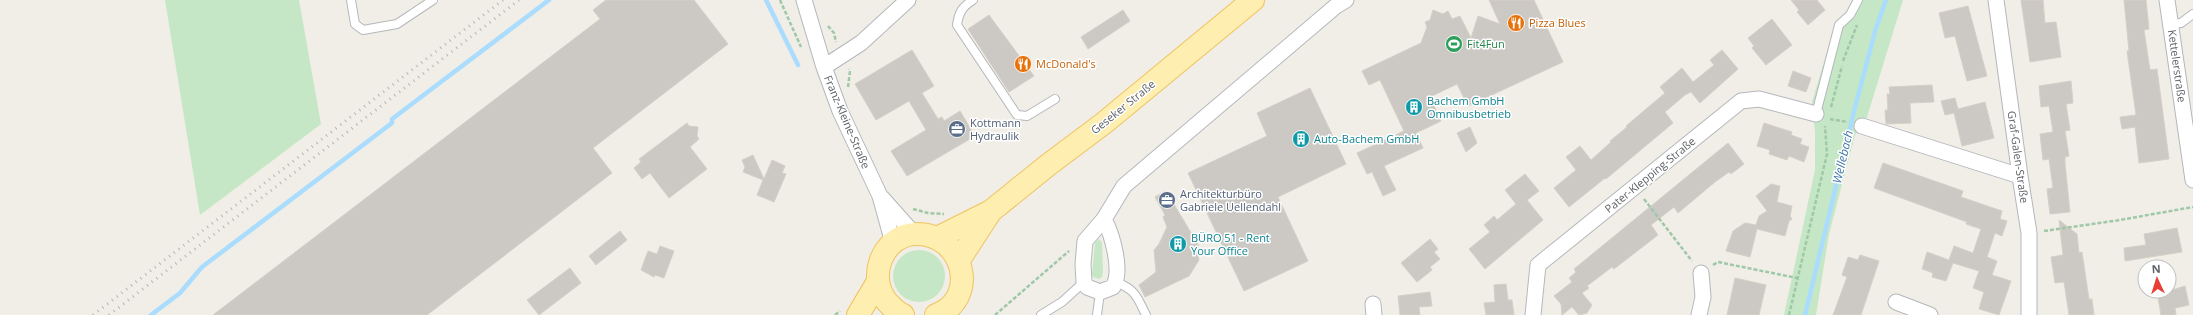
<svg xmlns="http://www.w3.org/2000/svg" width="2193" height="315" viewBox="0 0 2193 315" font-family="'Open Sans',sans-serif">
<rect width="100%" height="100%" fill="#f0eee7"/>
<path fill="#c6e7c5" d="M165 0H299L321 124 200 215Z
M1853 0H1903L1867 117 1855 135 1829 234 1816 315H1784L1815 170V132L1812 102 1833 32Z
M1099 239 1102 243 1103 272 1102 277 1099 279 1093 277 1092 274 1095 243Z
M893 276a26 26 0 1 1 52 0a26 26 0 1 1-52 0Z"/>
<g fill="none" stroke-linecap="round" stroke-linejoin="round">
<path stroke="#aadcfe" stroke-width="4.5" d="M766 0 798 65
M151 315 180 293 202 267 392 123V119L549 0
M1805 315 1854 111 1876 28 1886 0"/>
</g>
<path fill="#ccc9c4" stroke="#d5d0c6" d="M606 0H694L728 44 593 148 612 173 427 315H213L600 19 593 10Z
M1489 0H1534L1563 62 1468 106 1457 84 1430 97 1441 121 1416 133 1423 148 1384 166 1396 190 1383 196 1372 172 1367 174 1357 153 1404 131 1380 80 1369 85 1362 71 1421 43 1427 27 1425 22 1430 20 1433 10 1443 14 1448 11 1452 19 1460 16 1471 38 1478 16 1500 24Z
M1791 0H1817L1825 10 1808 25 1797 12 1799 10Z
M2021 0H2043L2045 23 2056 22 2061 57 2030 62Z
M2124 0H2146L2149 29 2144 30 2150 70 2157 69 2169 159 2139 163 2135 127 2122 129 2120 117 2136 115 2127 51H2129Z
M1968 6 1987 76 1967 81 1955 36 1945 38 1939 13Z
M1123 10 1130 21 1088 49 1081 37Z
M989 15 1034 76 1009 92 968 29Z
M1772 19 1792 45 1766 65 1752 48 1754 46 1748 38Z
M912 50 934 86 922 93 938 119 942 117 944 121 960 111 975 136 907 176 891 151 926 130 909 101 876 120 855 84Z
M1722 50 1738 69 1700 103 1691 92 1685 95 1665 112 1673 123 1606 179 1605 178 1569 207 1554 188 1576 170 1566 157 1580 146 1591 160 1611 142 1610 141 1627 127 1626 126 1665 93 1660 87 1682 68 1693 82 1714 65 1710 60Z
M1793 71 1811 78 1806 92 1788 86Z
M2071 81 2073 103 2066 104 2070 130 2065 131 2069 156 2065 157V164L2070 212 2050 214 2047 189 2053 188 2049 159 2043 160 2040 134 2053 132 2049 106 2041 107 2039 86Z
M1932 85 1934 102 1910 103 1911 123 1886 124 1885 110H1888L1887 94H1890L1889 87Z
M1310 88 1346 164 1278 197 1308 261 1244 291 1188 173 1267 136 1257 113Z
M1955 98 1958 109 1985 102 1994 138 1962 146 1954 113 1945 115 1941 101Z
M687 123 689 126 698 127 697 136 699 139 690 147 707 169 669 198 650 173 642 179 634 168 641 162 639 159Z
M1764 123 1792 132 1791 135 1802 139 1800 144 1809 147 1804 162 1789 156 1787 160 1769 154 1770 150 1757 146Z
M1470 127 1477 143 1466 152 1457 133Z
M1728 143 1744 164 1731 174 1729 172 1715 182 1678 213 1674 207 1651 225 1658 235 1614 269 1612 267 1587 286 1589 288 1582 293 1592 305 1587 313 1579 315 1572 307 1562 315 1561 304 1554 296 1572 282 1569 278 1576 272 1574 269Z
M753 155 764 179 772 160 785 166 782 173 786 174 774 202 757 195 763 180 743 172 745 167 742 160Z
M1883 163 1963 191 1961 197 2002 211 2000 219 2007 221 2002 236 1995 233 1987 257 1997 261 1992 275 2011 281 1999 315 1979 309 1984 292 1973 288 1979 271 1953 263 1946 281 1932 277 1933 273 1922 269 1927 252 1949 260 1954 246 1973 253 1981 229 1966 224 1967 222 1874 188Z
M1525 174 1539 191 1527 200 1543 220 1485 269 1469 249 1490 232 1484 225 1494 216 1497 220 1516 204 1505 190Z
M1771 184 1780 186 1777 202 1792 206 1790 216 1792 219 1789 221 1785 236 1757 229 1750 257 1726 251 1733 231 1745 223 1756 225 1759 216 1767 211 1756 196Z
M1166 191 1199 246 1196 248 1199 260 1189 276 1145 297 1139 285 1156 272 1154 250 1159 244 1167 227 1163 217 1165 215 1155 197Z
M2059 220 2077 234 2079 253 2082 252 2089 299H2092L2094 315H2069L2064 282 2055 283 2051 257 2063 255Z
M2177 228 2182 252 2125 261 2124 248 2146 245 2144 234Z
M620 231 627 240 596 265 589 256Z
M1430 239 1438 249 1434 252 1440 259 1430 267 1432 270 1417 282 1401 263Z
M660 246 674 251 664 278 655 275 654 277 641 270 648 251 657 254Z
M1860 255 1879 261 1861 315H1833L1847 277 1842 275 1848 257 1858 260Z
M570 268 581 283 539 315 527 300Z
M1735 278 1766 285 1759 315H1727Z
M1506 284 1508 300H1512L1514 315H1486L1484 303 1495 302 1494 285Z
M2185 286 2189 305 2175 308 2176 315H2161L2157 292 2169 291Z
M1430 292 1432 306 1419 307 1420 315H1400L1398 296Z"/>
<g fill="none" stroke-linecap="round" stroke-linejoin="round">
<g stroke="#b4b8bb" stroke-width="10">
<path id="lane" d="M351 0 355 24 363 30 397 24 433 0
M973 0C962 7 959 12 957 25L1017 115 1027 116 1055 99
M2171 24 2181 23 2193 14
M1816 114 1839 25 1850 15 1858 0
M1116 282C1136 290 1137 297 1146 315
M1041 315 1062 302 1084 282
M1097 315 1100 292"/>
</g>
<g stroke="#b4b8bb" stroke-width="17">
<path id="street" d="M804 0 824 67 840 111 880 196 893 243
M1996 0 2020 176 2029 233V315
M2167 0 2193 180
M824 67 861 43 908 0
M1862 126 2020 176
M882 198 914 234
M1104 219C1112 234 1123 271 1113 287L1100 292 1087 287 1084 282 1083 264 1085 241 1104 219 1124 186 1336 6 1346 0
M1896 302 1930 315
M1373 304 1374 315
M1533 315 1538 265 1741 101 1759 99 1816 114
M1699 315 1703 297 1701 273"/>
</g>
<g stroke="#f0c361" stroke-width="24">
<path id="primary" d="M937 238 991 211 1048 165 1104 123 1253 0
M959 260 991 211
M858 315 877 283
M903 315C898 313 894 309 891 306 865 283 880 234 917 234 964 234 980 299 936 315"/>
</g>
<path stroke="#9ec8a8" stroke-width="2.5" stroke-dasharray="4 2" stroke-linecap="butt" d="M780 0 801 47
M828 26 834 33 836 42
M1843 61 1857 25
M848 87 850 71 849 69
M1831 107 1842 66
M1830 119 1848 122
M1644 199 1692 261
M913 209 928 213 944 214
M2044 231 2120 220 2193 207
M1713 265 1718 262 1797 278
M835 315 840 311
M995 315 1069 251
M1789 315 1827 154 1825 126"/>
<use href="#lane" stroke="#fff" stroke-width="8"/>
<use href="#street" stroke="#fff" stroke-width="15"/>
<use href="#primary" stroke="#feeeaf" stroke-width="22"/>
<path stroke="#b5b6b7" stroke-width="3" stroke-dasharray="1 5" stroke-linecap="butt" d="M93 315 503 0
M109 315 519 0"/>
</g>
<defs>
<g id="restaurant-disc" transform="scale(0.9)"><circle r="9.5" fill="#e8710a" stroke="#fff"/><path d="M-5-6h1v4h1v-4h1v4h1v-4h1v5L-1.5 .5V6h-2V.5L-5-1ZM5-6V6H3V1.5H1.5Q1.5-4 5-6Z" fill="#fff"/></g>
<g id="stadium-disc" transform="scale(0.9)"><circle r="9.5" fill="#2e9e5b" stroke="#fff"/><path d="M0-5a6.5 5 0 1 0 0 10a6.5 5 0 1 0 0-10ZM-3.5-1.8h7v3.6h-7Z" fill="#fff"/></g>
<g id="building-disc" transform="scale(0.9)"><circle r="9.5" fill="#0f9aa8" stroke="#fff"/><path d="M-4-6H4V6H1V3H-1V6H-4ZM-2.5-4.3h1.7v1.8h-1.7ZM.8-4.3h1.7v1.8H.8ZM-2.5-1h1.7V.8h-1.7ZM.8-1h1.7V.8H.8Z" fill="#fff"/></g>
<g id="office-disc" transform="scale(0.9)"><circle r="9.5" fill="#5c6f8a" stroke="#fff"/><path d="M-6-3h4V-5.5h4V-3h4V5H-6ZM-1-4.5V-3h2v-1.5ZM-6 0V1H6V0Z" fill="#fff"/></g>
</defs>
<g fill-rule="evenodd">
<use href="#restaurant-disc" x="1516" y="23"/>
<use href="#stadium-disc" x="1454" y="44"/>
<use href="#restaurant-disc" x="1023" y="64"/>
<use href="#building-disc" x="1414" y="107"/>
<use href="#office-disc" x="957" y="129"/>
<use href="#building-disc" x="1301" y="139"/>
<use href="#office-disc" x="1167" y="200"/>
<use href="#building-disc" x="1178" y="244"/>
</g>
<g text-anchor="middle" stroke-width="3" stroke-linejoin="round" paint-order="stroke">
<g font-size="11" fill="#c56008" stroke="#fff" text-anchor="start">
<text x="1529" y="27">Pizza Blues</text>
<text x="1036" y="68">McDonald's</text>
</g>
<g font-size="11" fill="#27864d" stroke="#fff" text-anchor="start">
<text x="1467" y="48">Fit4Fun</text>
</g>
<g font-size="11" fill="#5f6367" stroke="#fff">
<text transform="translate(2177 66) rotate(82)" y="4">Kettelerstraße</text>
<text transform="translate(1123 107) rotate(-39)" y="4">Geseker Straße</text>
<text transform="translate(847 122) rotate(67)" y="4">Franz-Kleine-Straße</text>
<text transform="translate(2018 157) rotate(82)" y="4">Graf-Galen-Straße</text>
<text transform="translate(1650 175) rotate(-39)" y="4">Pater-Klepping-Straße</text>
</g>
<g font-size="11" fill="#0d838f" stroke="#fff" text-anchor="start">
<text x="1427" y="105">Bachem GmbH<tspan x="1427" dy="13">Omnibusbetrieb</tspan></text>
<text x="1314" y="143">Auto-Bachem GmbH</text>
<text x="1191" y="242">BÜRO 51 - Rent<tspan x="1191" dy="13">Your Office</tspan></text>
</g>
<g font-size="11" fill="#4e5e75" stroke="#fff" text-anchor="start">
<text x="970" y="127">Kottmann<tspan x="970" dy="13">Hydraulik</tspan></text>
<text x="1180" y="198">Architekturbüro<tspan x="1180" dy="13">Gabriele Uellendahl</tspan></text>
</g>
<g font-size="12" font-style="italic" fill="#4277a8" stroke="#fff">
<text transform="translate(1843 157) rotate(-77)" y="4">Wellebach</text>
</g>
</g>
<g transform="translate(2157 279) rotate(356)"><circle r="19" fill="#ffffff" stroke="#bfc1c2"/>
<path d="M0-3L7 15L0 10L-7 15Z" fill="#e73f37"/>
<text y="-6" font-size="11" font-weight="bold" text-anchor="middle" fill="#5f6367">N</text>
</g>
</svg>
